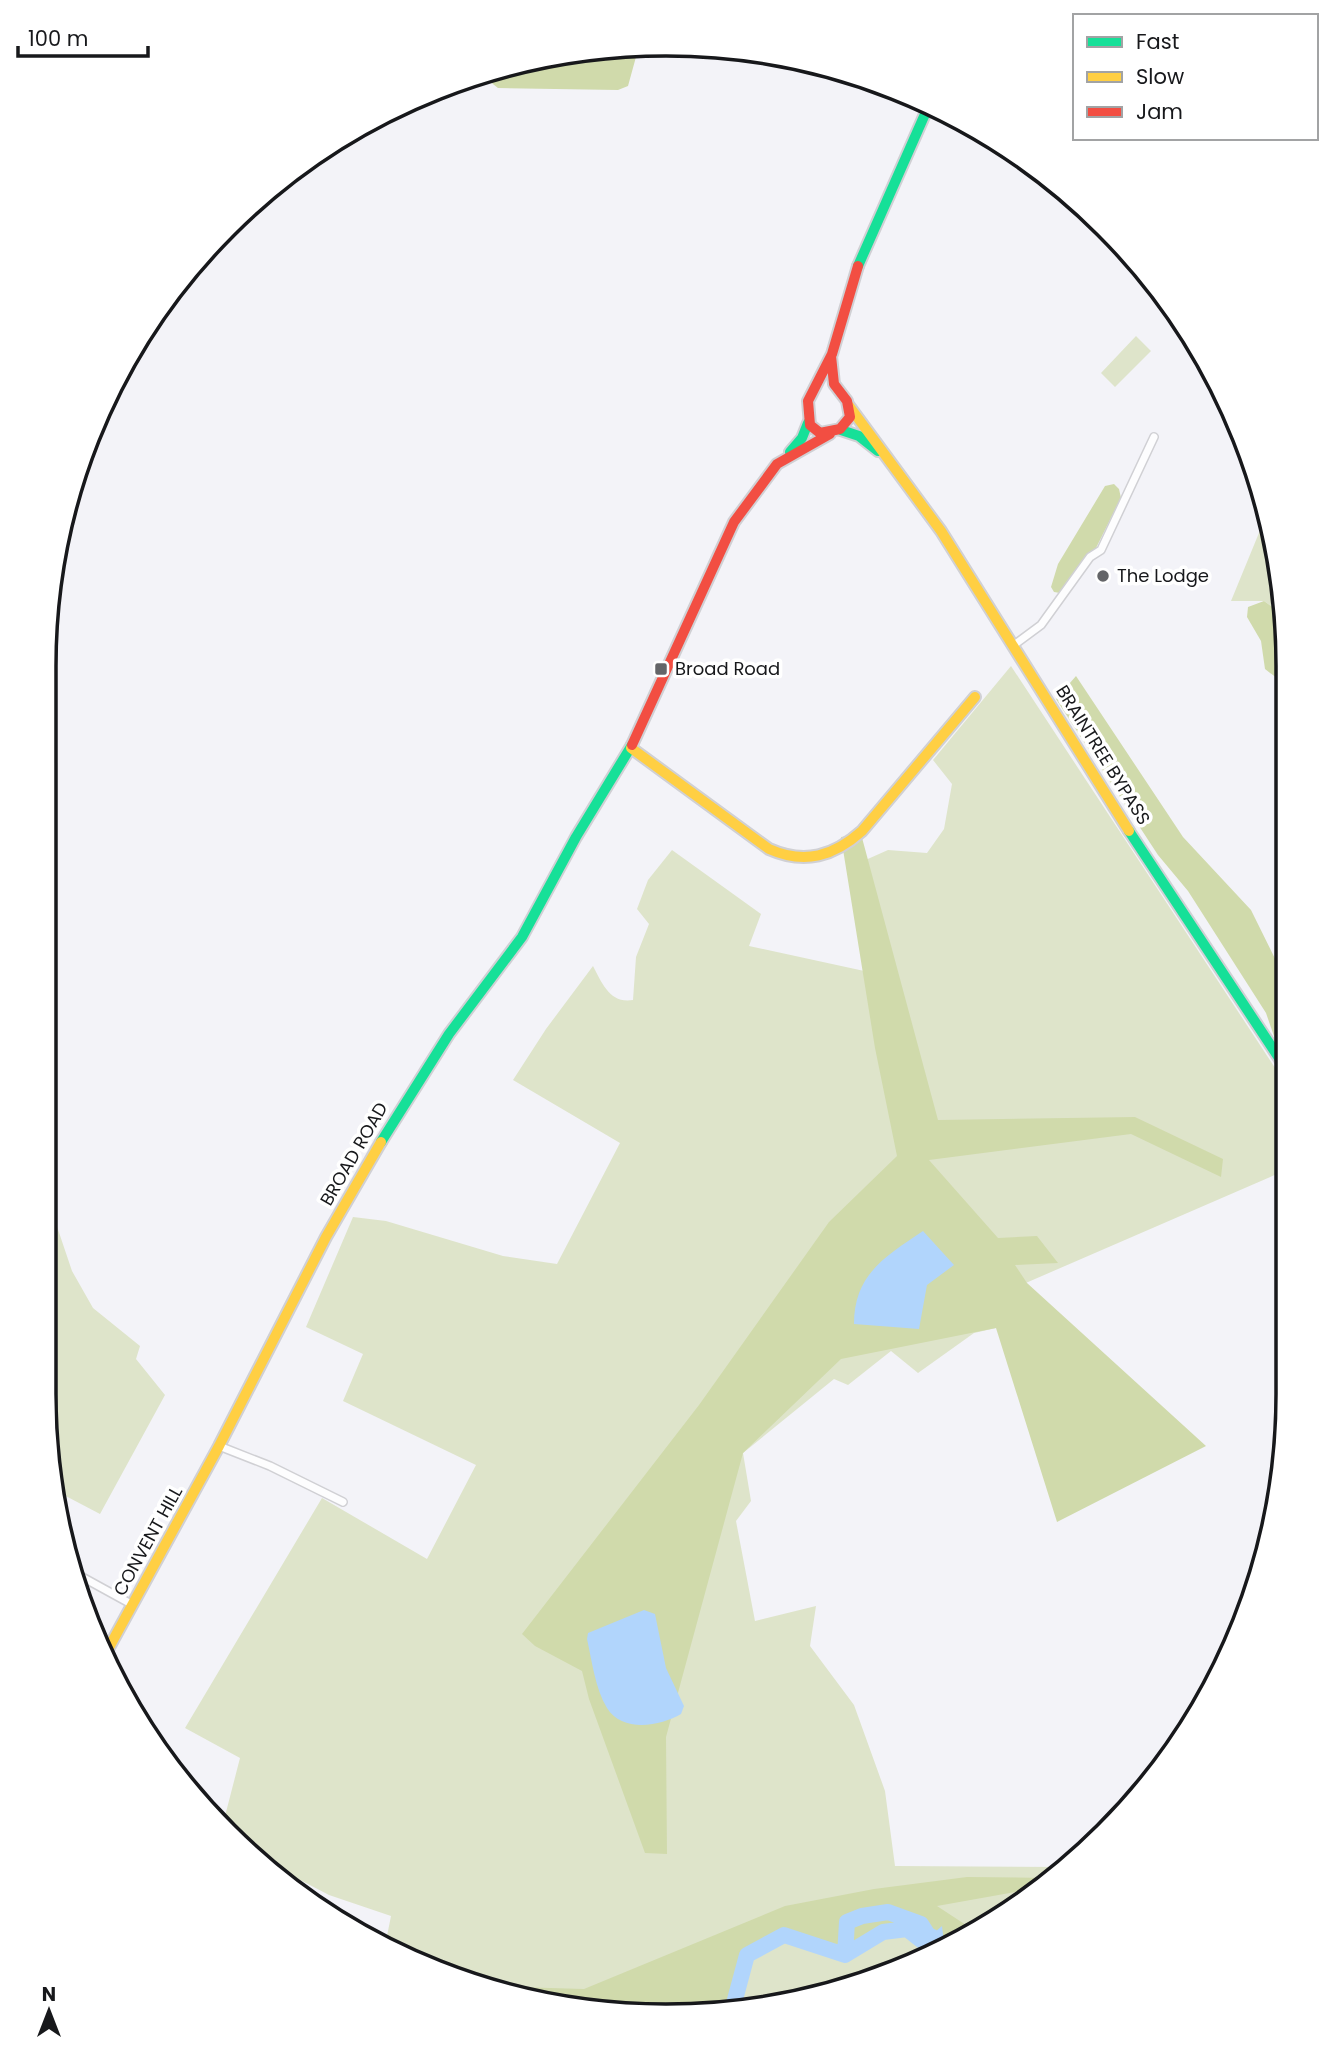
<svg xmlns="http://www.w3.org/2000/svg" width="1332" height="2060" viewBox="0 0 1332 2060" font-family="Poppins,sans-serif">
<rect width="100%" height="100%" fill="#f3f3f8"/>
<path fill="#dee4ca" d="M1136 336 1151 351 1115 387 1101 373Z
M1268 511 1286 617 1264 601H1231Z
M1011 666 1285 1083 1284 1171 1005 1292 996 1328 974 1333 918 1373 891 1351 848 1385 834 1379 743 1453 751 1501 736 1521 755 1621 816 1606 810 1646 854 1705 885 1791 895 1866 1062 1867 1011 1912 827 1995 666 2016 466 1983 386 1941 391 1916 329 1895 260 1859 224 1820 240 1758 185 1728 322 1498 427 1559 476 1465 343 1401 363 1354 306 1327 353 1217 386 1221 503 1256 557 1264 620 1143 513 1080 546 1029 593 966C602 983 610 1004 633 1000L636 957 649 924 637 909 648 880 672 850 761 914 749 946 878 974 861 862 888 850 927 853 944 829 952 784 933 760Z
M45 1191 72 1271 93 1308 140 1346 136 1359 165 1395 100 1514 60 1493 44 1394Z"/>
<path fill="#d0daab" d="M625 45 639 46 628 86 618 90 498 88 484 77 485 73 505 65Z
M1114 484 1119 489 1121 498 1095 550 1085 557 1060 593 1054 592 1051 587 1058 564 1105 486Z
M1264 601 1286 617 1287 686 1265 669 1261 641 1247 617 1248 607Z
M1076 676 1183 837 1251 910 1285 979V1055L1276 1042 1266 1013 1188 891 1158 855 1056 699Z
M861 834 938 1120 1135 1117 1223 1159 1221 1177 1131 1134 929 1160 998 1238 1037 1236 1058 1263 1015 1265 1027 1283 1206 1446 1057 1522 996 1328 841 1359 743 1453 666 1737 667 1854 645 1853 589 1699 582 1671 535 1646 522 1634 699 1405 829 1222 897 1156 875 1048 841 837Z
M967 1877 1049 1878 1038 1888 937 1906 966 1925 980 1926 931 1948 907 1929 883 1932 845 1955 784 1935 747 1955 733 2007 666 2016 484 1986 584 1989 785 1906 874 1889Z"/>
<path fill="#b1d5fc" d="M923 1231 954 1265 927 1285 919 1329 854 1324C854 1274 886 1256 923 1231Z
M644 1610 655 1614 666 1668 684 1706 681 1714C661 1726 622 1733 607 1708 595 1688 592 1661 587 1639L588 1633Z
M942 1926 944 1942 917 1952 936 1941 934 1933Z"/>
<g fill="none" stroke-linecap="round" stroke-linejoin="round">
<path stroke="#b1d5fc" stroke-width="16" d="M845 1955 847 1922 862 1916 888 1912 921 1924 928 1935 936 1939
M733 2007 747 1955 784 1935 845 1955 883 1932 907 1929 931 1948"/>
<g stroke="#d0d0d4" stroke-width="10">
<path id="street" d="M1014 645 1041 625 1090 557 1101 550 1154 437
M219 1446 270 1466 343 1502
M73 1572 133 1605"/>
</g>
<g stroke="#d0d0d4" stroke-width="14">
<path id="fast" d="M858 266 929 105
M841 430 859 436 878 451
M790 452 802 438 808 423
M1129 831 1285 1067
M381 1142 449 1034 522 937 576 837 632 745"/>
</g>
<g stroke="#d0d0d4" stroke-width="14">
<path id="slow" d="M849 406 941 531 1129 831
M631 748 769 849C805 865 834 856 862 831L975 697
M106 1653 219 1446 326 1237 381 1142"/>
</g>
<g stroke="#d0d0d4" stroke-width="14">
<path id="jam" d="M831 356 834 384 847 401 850 417 840 429 820 433 810 425 808 401 832 354 858 266
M632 745 734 522 777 464 830 434"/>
</g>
<use href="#street" stroke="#fdfdfe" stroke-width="7"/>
<use href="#fast" stroke="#16e098" stroke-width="10"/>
<use href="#slow" stroke="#ffcf43" stroke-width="10"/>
<use href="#jam" stroke="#f24e42" stroke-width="10"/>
</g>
<g fill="#646568" stroke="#fff" stroke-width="2.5">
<circle cx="1103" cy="576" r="7"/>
<rect x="654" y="662" width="14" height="14" rx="3.5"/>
</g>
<g text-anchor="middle" stroke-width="7" stroke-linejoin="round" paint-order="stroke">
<g font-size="18" fill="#17181b" stroke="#fff" text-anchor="start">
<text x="1117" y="582">The Lodge</text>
<text x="675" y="675">Broad Road</text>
</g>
<g font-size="18" fill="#17181b" stroke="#fff">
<text transform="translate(1103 755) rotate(58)" y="6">BRAINTREE BYPASS</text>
<text transform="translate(354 1154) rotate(-60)" y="6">BROAD ROAD</text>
<text transform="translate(148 1541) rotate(-61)" y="6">CONVENT HILL</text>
</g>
</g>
<path d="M0 0H1332V2060H0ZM666 56H666A610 610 0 0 1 1276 666V1394A610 610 0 0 1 666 2004H666A610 610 0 0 1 56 1394V666A610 610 0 0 1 666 56Z" fill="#fff" fill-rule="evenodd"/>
<path fill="none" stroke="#17181b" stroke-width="3.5" d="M666 56H666A610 610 0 0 1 1276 666V1394A610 610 0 0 1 666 2004H666A610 610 0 0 1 56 1394V666A610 610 0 0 1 666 56Z"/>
<rect x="1073" y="14" width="245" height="126" fill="#ffffff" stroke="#a2a3a4" stroke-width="2"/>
<rect x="1087" y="37" width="35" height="10" fill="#16e098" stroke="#a2a3a4" stroke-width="2"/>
<text x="1136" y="49" font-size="21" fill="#17181b">Fast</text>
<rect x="1087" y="72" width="35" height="10" fill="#ffcf43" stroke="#a2a3a4" stroke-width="2"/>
<text x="1136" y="84" font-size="21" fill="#17181b">Slow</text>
<rect x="1087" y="107" width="35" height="10" fill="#f24e42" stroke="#a2a3a4" stroke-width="2"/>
<text x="1136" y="119" font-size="21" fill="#17181b">Jam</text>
<g transform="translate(49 2011)" stroke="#ffffff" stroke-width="5" paint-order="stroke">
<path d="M0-5L12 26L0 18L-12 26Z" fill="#17181b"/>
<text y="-10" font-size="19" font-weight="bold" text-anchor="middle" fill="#17181b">N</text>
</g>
<path d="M18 46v10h130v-10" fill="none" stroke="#17181b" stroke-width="3.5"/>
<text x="28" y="46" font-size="21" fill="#17181b" stroke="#ffffff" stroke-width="5" paint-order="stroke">100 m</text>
</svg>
